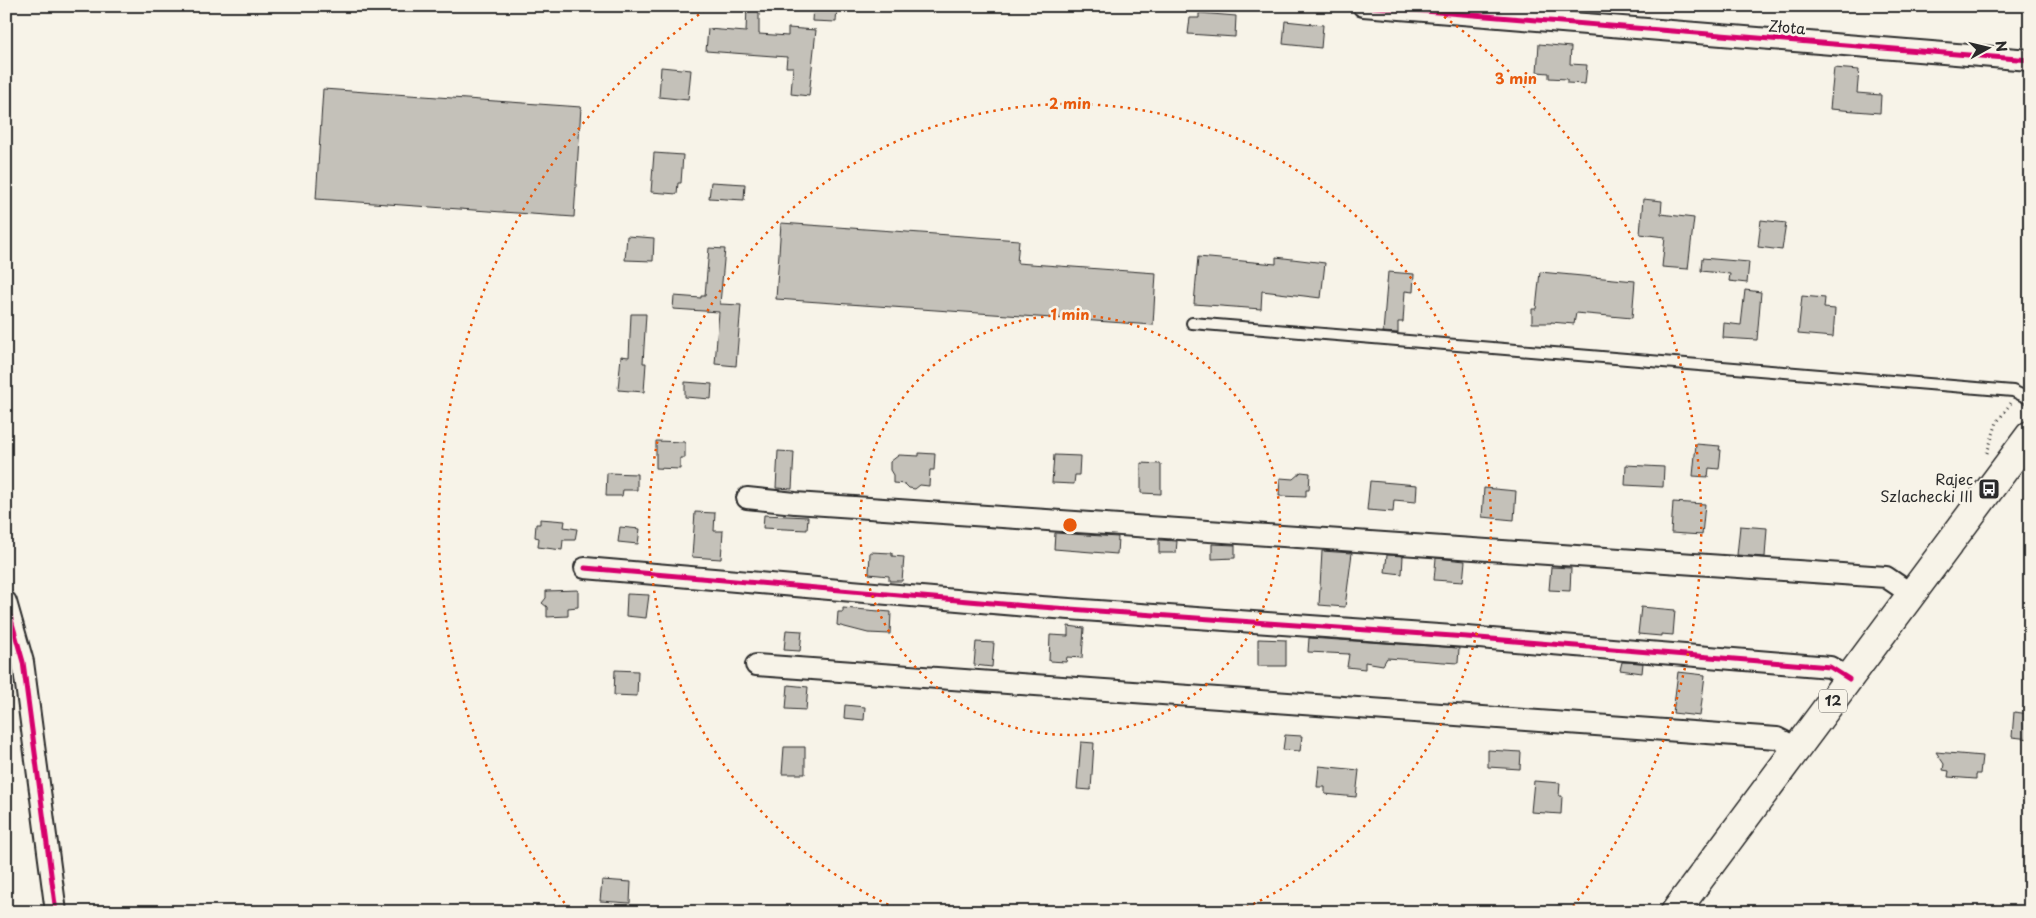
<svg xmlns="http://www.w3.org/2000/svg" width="2036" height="918" viewBox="0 0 2036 918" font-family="'Playpen Sans',sans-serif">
<rect width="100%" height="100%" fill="#f7f3e8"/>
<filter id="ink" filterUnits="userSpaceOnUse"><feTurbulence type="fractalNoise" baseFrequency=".02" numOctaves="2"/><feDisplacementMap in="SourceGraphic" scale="10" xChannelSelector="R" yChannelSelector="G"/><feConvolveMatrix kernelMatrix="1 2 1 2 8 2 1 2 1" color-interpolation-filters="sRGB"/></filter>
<g filter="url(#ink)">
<path fill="#c4c1b9" stroke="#2b2b2b" d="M747 6H759V34L788 36V28L816 30 809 96 791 94 793 67H786L787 57 706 51 708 29 746 32Z
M813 6H837L836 22 812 21Z
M1199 13 1236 16 1235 37 1188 34 1190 18H1199Z
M1285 21 1323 25 1321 48 1283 44Z
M1539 44 1571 47 1570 64 1587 65 1585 84 1567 83V79L1549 78V73L1537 72Z
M661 67 691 70 688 100 659 97Z
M1834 68 1859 70 1857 93 1881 95 1880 113 1830 109Z
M323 89 581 107 574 217 316 199Z
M654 153 683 155 681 183H678L677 194 651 192Z
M711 182 745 184 744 200 709 198Z
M1643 199 1662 201 1661 214 1694 218 1688 269 1662 267 1665 237 1640 234Z
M1761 220 1786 223 1782 250 1758 247Z
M781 223 1019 240 1017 263 1156 273 1153 325 776 299Z
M627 236 654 238 653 261 625 260Z
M709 248 725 249 720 304 741 305 736 366 715 364 719 312 673 309 674 296 701 298V296H705Z
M1198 257 1276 264V257L1325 263 1321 298 1262 291 1261 309 1194 304Z
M1702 258 1749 262 1747 283 1729 281 1730 274 1701 271Z
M1388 272 1414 274 1413 292 1405 291 1403 322H1398V333L1383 332Z
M1540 272 1635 281 1632 318 1576 313 1574 324 1551 322V323H1532V309H1536Z
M1745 290 1761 292 1757 340 1723 338 1724 323 1741 325Z
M1802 296 1825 298 1824 308 1835 309 1833 337 1798 334Z
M631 314H646L643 363H646L644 392 618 390 621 356 629 357Z
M685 382 712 384 711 399 685 397Z
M656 441 685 442V458H680V469L656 468Z
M1696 444 1720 446 1719 450H1721L1719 469 1709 468 1708 477 1693 476Z
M778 451 794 452 792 489 776 488Z
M919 453 935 454 934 470H930L929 486 920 485 915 489 909 488 905 484 893 483V475L890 470V462L899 455 919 456Z
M1054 455 1080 456 1079 475H1075L1074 484 1052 483Z
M1141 463 1161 464V494L1141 493Z
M1626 465 1664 467 1663 487 1625 485Z
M1301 472 1310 473 1309 490H1306V497L1279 496 1280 478 1293 479Z
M607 473 637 474V490H623L622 496H606Z
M1370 481 1417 485 1416 502 1394 500 1393 512 1367 510Z
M1484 488 1516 491 1514 520 1482 517Z
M1673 502 1705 504 1702 535 1671 533Z
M695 512 715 513 714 531H723L721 559 692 557Z
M764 515 808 517 807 530 763 528Z
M540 519 565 521 564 527 577 529 575 540H563L562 550 538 547 539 538 535 537 536 524H540Z
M1740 526 1767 528 1765 557 1737 555Z
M620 527 640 529 638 544 618 542Z
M1055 533 1118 537 1117 554 1054 549Z
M1159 540 1177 541 1176 553H1159Z
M1212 544 1235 545V558L1212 559Z
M1322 551 1352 553 1345 607 1319 605Z
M870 552 892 553V556L904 557 902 581H889V576L869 574Z
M1387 555 1403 556 1402 574 1385 572Z
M1436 558 1465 561 1463 582 1434 580Z
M1551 567 1571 568 1570 591 1549 590Z
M578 590V607L568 608V616L547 617V607L542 603 546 598V591Z
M627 594 649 595 646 618 626 616Z
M1641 607 1675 610 1673 635 1661 634V636L1638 634Z
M843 608 891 612 890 634 868 633 837 625 838 612H843Z
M1068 626 1084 628 1082 658 1067 657 1066 662 1049 661 1050 635 1068 636Z
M786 630 802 631 800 651 784 650Z
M1309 638 1459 648 1458 663 1387 658 1383 665 1365 662V669L1347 667 1349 654 1308 652Z
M1258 639 1286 640V666H1258Z
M976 642 994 643 992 667 974 665Z
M1622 662 1643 663 1642 673 1620 670Z
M615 670 638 671 637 696 614 695Z
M1678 672 1705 675 1700 716 1673 713Z
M788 685 808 687 806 710 786 709Z
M845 705 865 707 864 720 844 718Z
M2014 712 2030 714V739L2012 737Z
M1285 735 1302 736 1300 751 1283 750Z
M1081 742 1094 743 1091 790 1077 789Z
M784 747H805V774H782Z
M1488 750 1521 752 1520 769 1488 767Z
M1936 752 1982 756 1980 774H1976V779L1948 777 1949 771 1943 770 1944 764Z
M1319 766 1359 770 1356 797 1325 794V787H1317Z
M1534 781 1560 783 1559 796H1562L1561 814 1531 812Z
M602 880 631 882 630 903 600 901Z"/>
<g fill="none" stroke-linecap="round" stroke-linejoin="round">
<g stroke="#2b2b2b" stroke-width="14">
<path id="service" d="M1192 323 2013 391 2030 399"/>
</g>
<g stroke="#2b2b2b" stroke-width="24">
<path id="minor" d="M1363 6 2030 60
M747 498 795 503 1886 577 1911 594
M585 568 1027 606 1467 637 1830 667 1849 679
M6 602 23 662 56 912
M756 665 1777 738 1797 748"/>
</g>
<g stroke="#2b2b2b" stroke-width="31">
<path id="primary" d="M1675 912 2030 435"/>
</g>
<path stroke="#2b2b2b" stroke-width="3" stroke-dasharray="1 4" stroke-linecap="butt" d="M2026 384 2030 378
M1987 453 1997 422 2011 403"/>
<use href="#service" stroke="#f7f3e8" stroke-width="10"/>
<use href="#minor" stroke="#f7f3e8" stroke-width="20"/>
<use href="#primary" stroke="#f7f3e8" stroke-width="28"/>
<g stroke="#f7f3e8" stroke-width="8">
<path id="cycleway" d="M1363 6 2030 60
M585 568 1027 606 1467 637 1830 667 1849 679
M6 602 23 662 56 912"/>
</g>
<use href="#cycleway" stroke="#d6006c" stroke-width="5"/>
</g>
</g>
<g fill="none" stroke="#e8590c" stroke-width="2.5" stroke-dasharray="2.5 5">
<circle cx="1070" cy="525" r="210"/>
<path d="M902 911A421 421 0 1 1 1238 911"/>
<path d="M569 909A631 631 0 0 1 708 8M1432 8A631 631 0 0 1 1571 909"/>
</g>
<defs>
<g id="bus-square" transform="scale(1.125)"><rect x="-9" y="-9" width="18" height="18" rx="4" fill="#2b2b2b" stroke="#f7f3e8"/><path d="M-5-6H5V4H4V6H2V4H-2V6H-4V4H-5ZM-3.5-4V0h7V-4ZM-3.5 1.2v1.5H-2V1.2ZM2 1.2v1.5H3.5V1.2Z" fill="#fff"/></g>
</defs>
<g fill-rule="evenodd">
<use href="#bus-square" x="1989" y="489"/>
</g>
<g text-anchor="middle" stroke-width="5" stroke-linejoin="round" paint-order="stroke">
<rect fill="#f7f3e8" stroke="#686764" stroke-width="1" x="1819" y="689.5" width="28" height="23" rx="4"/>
<g font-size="14" font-weight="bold" fill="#2b2b2b">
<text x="1833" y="706">12</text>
</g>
<g font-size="15" fill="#2b2b2b" stroke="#f7f3e8">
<text transform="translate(1787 28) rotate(5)" y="5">Złota</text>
</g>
<g font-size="15" fill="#2b2b2b" stroke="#f7f3e8" text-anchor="end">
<text x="1973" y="485">Rajec<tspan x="1973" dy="17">Szlachecki III</tspan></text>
</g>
</g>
<circle cx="1070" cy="525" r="8" fill="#e8590c" stroke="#f7f3e8" stroke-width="2.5"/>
<g font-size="15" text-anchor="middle" font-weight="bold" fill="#e8590c" stroke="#f7f3e8" stroke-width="5" stroke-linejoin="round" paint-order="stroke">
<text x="1516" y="84">3 min</text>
<text x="1070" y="109">2 min</text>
<text x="1070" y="320">1 min</text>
</g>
<rect width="2036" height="918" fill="none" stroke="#f7f3e8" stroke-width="25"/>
<rect x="12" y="12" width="2011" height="893" fill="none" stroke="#2b2b2b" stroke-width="2" filter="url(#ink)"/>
<g transform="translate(1988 48) rotate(82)" stroke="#f7f3e8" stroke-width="4" paint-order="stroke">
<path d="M0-4L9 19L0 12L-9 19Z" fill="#2b2b2b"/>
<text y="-8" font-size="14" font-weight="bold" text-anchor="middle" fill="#2b2b2b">N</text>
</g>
</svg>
